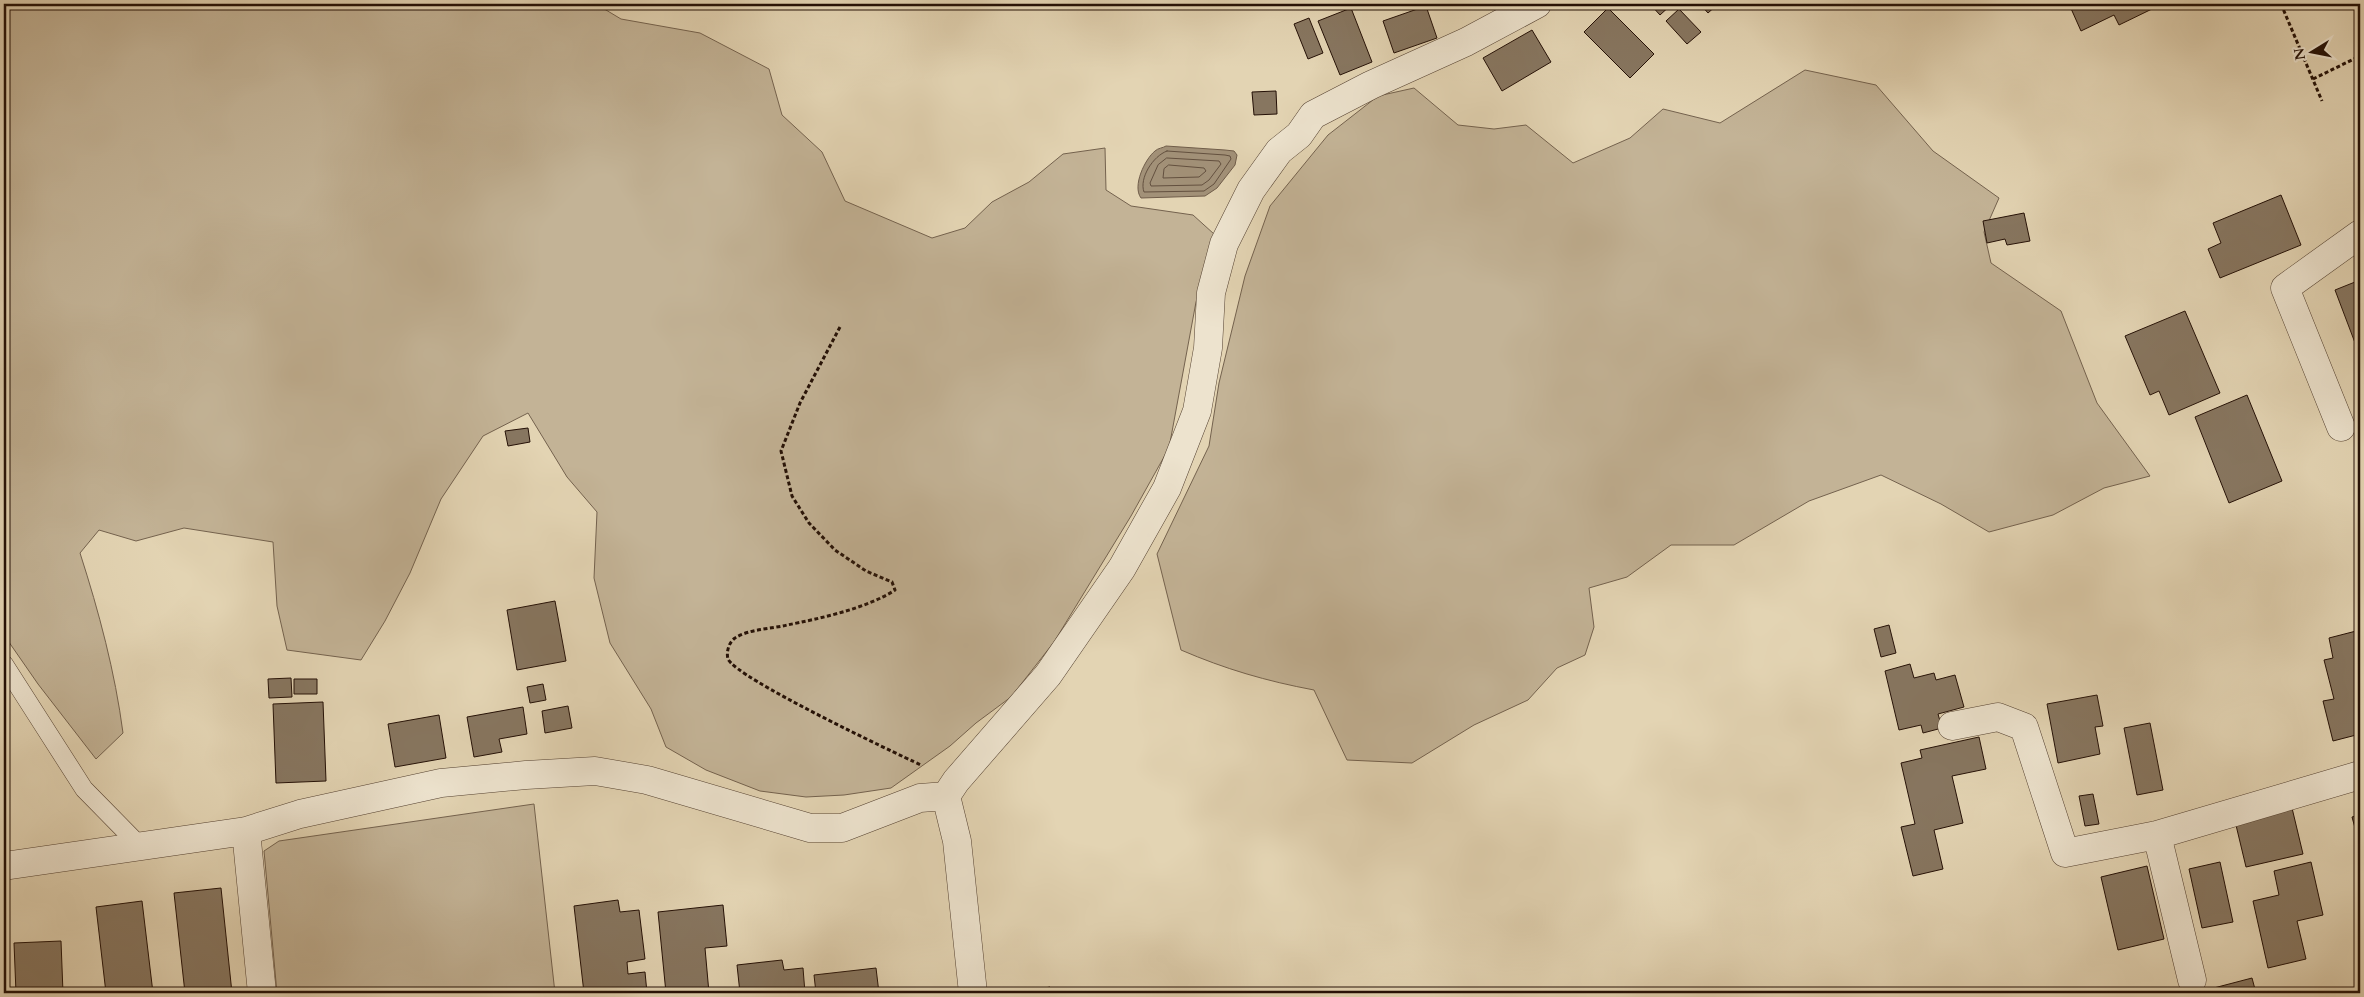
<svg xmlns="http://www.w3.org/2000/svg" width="2364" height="997" viewBox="0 0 2364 997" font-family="Cardo,serif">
<rect width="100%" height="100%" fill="#e3d4b3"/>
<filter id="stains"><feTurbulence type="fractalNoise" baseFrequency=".004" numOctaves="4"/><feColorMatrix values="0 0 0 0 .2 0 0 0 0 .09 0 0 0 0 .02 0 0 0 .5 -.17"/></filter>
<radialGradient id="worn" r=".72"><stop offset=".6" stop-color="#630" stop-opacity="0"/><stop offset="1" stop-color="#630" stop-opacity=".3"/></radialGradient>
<path fill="#c3b396" stroke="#74624e" d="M4 4H596L621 19 700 33 769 69 782 115 822 152 845 201 932 238 965 228 992 202 1029 182 1063 154 1105 148 1106 190 1131 206 1193 215 1214 234 1196 302 1169 448 1131 516 1054 642 1011 697 976 723 950 746 891 788 844 795 806 797 760 791 706 770 666 747 651 709 610 643 594 578 597 512 567 477 528 413 483 436 441 499 410 573 385 621 361 660 287 650 277 606 273 542 184 528 136 541 99 530 80 553C99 612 115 672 123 733L96 759 38 684 4 635Z
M1805 70 1876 85 1933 151 1999 198 1984 232 1991 263 2061 311 2097 403 2150 476 2104 488 2053 515 1989 532 1941 504 1881 475 1809 501 1734 545H1671L1627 577 1589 588 1594 627 1585 655 1557 668 1528 700 1474 725 1412 763 1347 760 1314 690C1266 681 1225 669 1181 650L1157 554 1209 446 1219 383 1245 276 1270 206 1328 135 1378 96 1414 88 1458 125 1494 129 1526 125 1573 163 1630 138 1663 109 1720 123Z
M534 804 555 993H277L264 851 279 841Z"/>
<path fill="#a29178" stroke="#705d4a" d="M1166 146 1225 150 1234 151 1237 155 1235 165 1217 188 1205 196 1141 198C1132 186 1145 159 1155 151 1158 148 1163 148 1166 146Z"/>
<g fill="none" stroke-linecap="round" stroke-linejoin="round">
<path stroke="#63503f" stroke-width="1" d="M1167 151 1225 155 1230 156 1231 159 1214 184 1204 191 1144 192C1139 178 1153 156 1167 151Z
M1167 158 1219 161 1221 164 1209 180 1202 185 1151 186 1150 183 1158 165Z
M1169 165 1204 168 1206 171 1199 177 1163 178 1164 169Z"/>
</g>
<path fill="#877660" stroke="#241006" d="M1650 4H1672L1660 15Z
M1700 4H1718L1708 13Z
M2069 4H2151L2154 8 2119 25 2114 15 2081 31Z
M1426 6 1437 38 1394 53 1383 21Z
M1351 8 1372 62 1340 75 1318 21Z
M1608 8 1654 54 1630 78 1584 32Z
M1679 9 1701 32 1687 44 1666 21Z
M1309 18 1323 53 1308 59 1294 24Z
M1532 30 1551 62 1502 91 1483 58Z
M1276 91 1277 114 1254 115 1252 92Z
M2281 195 2301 245 2220 278 2208 249 2221 243 2213 223Z
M2024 213 2030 241 2007 245 2005 239 1987 243 1983 221Z
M2360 280V356L2335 290Z
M2185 311 2220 393 2169 415 2159 391 2150 395 2125 336Z
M2247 395 2282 481 2229 503 2195 417Z
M528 428 530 442 508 446 505 431Z
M555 601 566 661 517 670 507 610Z
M1889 625 1896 653 1881 657 1874 629Z
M2360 630V734L2333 741 2323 701 2334 699 2324 660 2333 658 2329 638Z
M1910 664 1914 678 1934 673 1936 680 1955 675 1964 707 1938 714 1942 728 1923 733 1921 725 1899 730 1885 671Z
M291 678 292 697 269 698 268 679Z
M294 679H317V694H294Z
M543 684 546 700 530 703 527 687Z
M2097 695 2103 726 2095 727 2100 754 2058 763 2047 704Z
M323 702 326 781 276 783 273 704Z
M568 706 572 728 545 733 542 711Z
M523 707 527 734 499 739 502 752 474 757 467 717Z
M439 715 446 758 395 767 388 724Z
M2150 723 2163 790 2137 795 2124 728Z
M1979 737 1986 769 1952 776 1963 823 1934 830 1943 869 1913 876 1901 827 1915 824 1901 763 1922 758 1920 750Z
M2093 794 2099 824 2085 826 2079 796Z
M2292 808 2303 854 2246 867 2235 821Z
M2360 815V846L2352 817Z
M2220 862 2233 922 2202 928 2189 869Z
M2311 862 2323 915 2297 921 2306 959 2268 968 2253 901 2279 895 2274 871Z
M2147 866 2164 939 2118 950 2101 877Z
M221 888 232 993H185L174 893Z
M618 900 620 912 639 910 645 959 627 962 628 974 645 972 647 993H584L574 906Z
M142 901 153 993H106L96 907Z
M723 905 727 946 705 948 709 993H666L658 912Z
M61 941 63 993H16L14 943Z
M782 960 784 970 803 968 805 993H740L737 965Z
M876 968 879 993H816L814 975Z
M2252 978 2256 993H2211L2210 989Z
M1050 987 1051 993H1017Z"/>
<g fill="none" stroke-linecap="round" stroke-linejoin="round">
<g stroke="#544131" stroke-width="19">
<path id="service" d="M4 664 84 789 140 846"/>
</g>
<g stroke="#544131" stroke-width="29">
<path id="minor" d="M2341 427 2285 288 2360 234
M1952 726 1998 717 2024 727 2065 853 2157 835 2360 775
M246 831 262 993
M2157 835 2192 980
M4 866 246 831 300 814 441 783 526 775 595 771 647 780 810 828H842L920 798 946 796
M973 993 957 841 946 796 956 781 1048 675 1122 568 1167 488 1197 411 1208 348 1211 293 1224 244 1251 190 1279 151 1299 135 1313 115 1371 85 1466 42 1537 4"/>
</g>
<path stroke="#241006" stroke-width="3" stroke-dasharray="4 2.5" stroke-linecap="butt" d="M2281 4 2322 101
M2313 79 2360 56
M840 327 800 403 781 451 792 496 809 523 835 550 866 571 892 582 895 590C868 608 818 619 787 625 771 629 749 629 735 638 729 642 726 652 728 659 736 678 893 752 921 765"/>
<use href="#service" stroke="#ede3ce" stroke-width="18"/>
<use href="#minor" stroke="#ede3ce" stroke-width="28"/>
</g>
<rect width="2364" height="997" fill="none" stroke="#e3d4b3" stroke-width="20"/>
<rect x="5" y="5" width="2354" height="987" fill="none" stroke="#241006" stroke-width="2.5"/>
<rect x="10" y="10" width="2344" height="977" fill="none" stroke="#241006"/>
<g transform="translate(2312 52) rotate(260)" stroke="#ede3ce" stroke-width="4" paint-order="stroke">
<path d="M0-4L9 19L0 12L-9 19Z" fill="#241006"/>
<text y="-8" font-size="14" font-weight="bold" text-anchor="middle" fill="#241006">N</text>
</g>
<rect width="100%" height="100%" filter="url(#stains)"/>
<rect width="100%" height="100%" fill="url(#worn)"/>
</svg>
